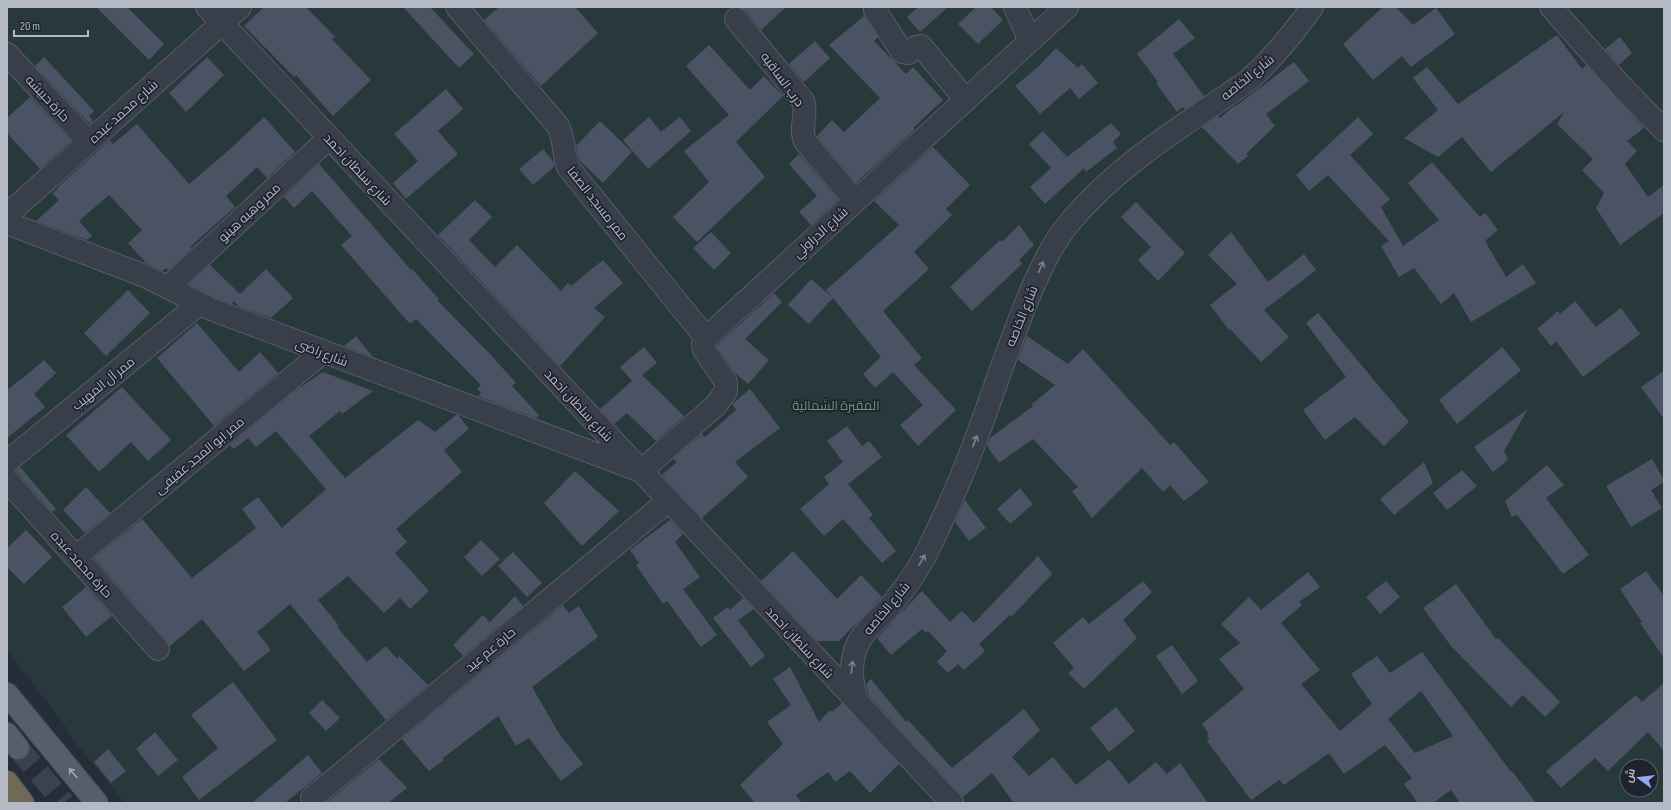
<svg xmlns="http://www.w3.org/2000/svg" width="1671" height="810" viewBox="0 0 1671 810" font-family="'Sofia Sans Condensed',Cairo,sans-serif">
<rect width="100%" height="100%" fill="#252c3a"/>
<path fill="#28393c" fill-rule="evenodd" d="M7 7H1664V803H125L70 736 66 727 7 650ZM1627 766H1651V790H1627Z"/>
<path fill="#4b5263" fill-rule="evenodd" d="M96 7H127L164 44 149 60Z
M264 7H306L335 37 332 39 371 80 333 116 296 75 294 77 244 26Z
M403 7H430L474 54 459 68Z
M499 7H575L598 33 541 86 484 20Z
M738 7H786L761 30 746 11Z
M918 7H948L920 32 907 17Z
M976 7H991L1003 20 978 44 958 24Z
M1383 7H1396L1413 25 1436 8 1455 34 1411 67 1402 56 1373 80 1343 44Z
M864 16 878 37 874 41 906 74 913 67 943 100 913 128 915 129 856 183 817 136 832 120 844 132 880 98 829 45Z
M1179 19 1195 38 1173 54 1204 96 1185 109 1183 107 1177 112 1156 83 1158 82 1137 54Z
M1557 35 1582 69 1586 65 1644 128 1627 141 1637 151 1625 164 1648 197 1664 185V213L1620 245 1596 208 1604 193 1582 170 1593 159 1557 124 1564 112 1491 172 1462 137 1438 157 1404 138 1438 110 1413 78 1427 67 1458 104Z
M1620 37 1632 53 1619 65 1605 49Z
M815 41 830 58 804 82 789 64Z
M709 45 750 90 764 76 783 96 736 142 765 177 697 242 673 217 709 182 684 151 729 115 686 66Z
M1056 48 1078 68 1082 64 1098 83 1079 99 1070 88 1040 114 1015 86 1039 66Z
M44 57 94 111 89 116 93 121 90 124 35 66Z
M207 57 224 75 186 112 169 93Z
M1294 62 1309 81 1266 114 1275 126 1246 154 1248 156 1238 164 1202 127 1218 116 1220 118 1235 105 1236 106Z
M446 89 463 109 438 131 458 154 406 199 393 183 418 161 394 134Z
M30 97 71 141 40 169 7 133V118Z
M264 117 295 152 267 178 257 167 226 196 235 207 190 247 192 248 168 270 166 268 163 271 146 263 128 243 142 230 109 195 79 221 92 236 87 240 36 221 59 200 52 193 58 189 57 188 110 140 113 144 137 124 189 184 228 151Z
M649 117 661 132 680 117 691 131 648 169 623 140Z
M1358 117 1373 134 1350 155 1390 199 1381 207 1403 246 1439 220 1408 183 1432 162 1480 217 1485 213 1498 230 1485 241 1506 277 1523 264 1536 283 1471 322 1454 293 1441 304 1414 268 1399 277 1381 246 1389 241 1328 175 1309 191 1296 175Z
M600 121 632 152 603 183 579 160 576 146Z
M1111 123 1121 134 1113 142 1117 148 1086 172 1084 168 1045 204 1030 187 1051 168 1029 144 1043 131 1067 157Z
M933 147 970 185 946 209 952 215 914 252 929 269 883 311 922 358 914 365 956 410 918 446 900 425 923 405 893 372 875 388 863 374 881 357 833 298 809 324 788 305 811 279 832 297 826 290 899 225 874 201Z
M543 149 553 161 555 166 533 185 519 169Z
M799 154 838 200 811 225 799 212 817 196 789 164Z
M319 164 411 270 412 269 439 299 437 300 491 355 516 383 512 386 539 415 536 418 478 396 481 393 477 389 481 385 416 319 410 324 341 245 352 236 312 191 294 208 284 197Z
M475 200 492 217 469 240 495 267 517 245 561 291 568 283 571 286 603 260 623 283 594 308 605 317 560 366 438 235Z
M1136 202 1185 253 1158 281 1138 260 1151 247 1121 217Z
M1019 225 1034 245 1019 260 1022 264 972 311 950 287 1000 240 1002 242Z
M711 232 731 253 714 270 693 248Z
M1231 232 1268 282 1304 254 1316 270 1264 310 1289 337 1261 362 1230 329 1229 330 1210 305 1237 284 1208 255Z
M210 265 240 294 266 269 293 298 271 318 238 306 234 301 232 304 216 298 189 284Z
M128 290 150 313 106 356 84 333Z
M774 293 782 302 745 339 769 360 748 384 735 373 716 346Z
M1575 301 1596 327 1621 308 1640 334 1583 377 1556 341 1551 346 1537 329 1558 311 1560 314Z
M1318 313 1409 422 1384 446 1355 417 1325 440 1303 410 1346 377 1306 323Z
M197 323 239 372 260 352 278 373 214 426 157 358Z
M356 336 373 357 344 346Z
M1027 336 1068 364 1083 349 1170 445 1174 442 1209 482 1184 501 1170 485 1163 492 1142 468 1092 518 1072 491 1078 487 1033 439 999 463 987 446 990 438 1033 406 1032 404 1055 385 1018 360Z
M644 347 657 363 642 375 684 416 656 441 627 413 614 424 600 409 632 381 620 367Z
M1502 347 1521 370 1457 424 1439 400Z
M44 360 56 373 34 394 45 407 7 438V390L22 378V379Z
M1664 371V419L1641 387Z
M323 372 373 391 342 414 340 411 309 436 345 478 418 420 435 432 456 415 459 416 469 429 444 450 462 472 396 529 407 542 395 553 429 591 410 609 400 598 384 613 348 576 318 600 339 626 337 627 367 662 386 646 397 659 399 656 428 685 386 720 290 604 257 632 271 650 244 671 202 619 170 646 167 641 94 558 142 519 192 578 256 528 242 509 258 497 282 528 326 489 276 431 256 447 248 438 234 449 230 445 295 391Z
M122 387 171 440 148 461 131 442 99 472 66 435Z
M750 389 780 428 735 462 748 477 702 518 662 475 677 462 673 459 702 434 705 437 736 410 732 404Z
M1528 409 1504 451 1508 460 1493 472 1474 447Z
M847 426 862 446 869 441 882 457 848 484 873 515 869 518 896 551 882 563 843 519 824 536 800 509 829 484 824 477 843 462 827 441Z
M1652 459 1664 480V482L1651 490 1662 508 1631 527 1606 486Z
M1424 462 1433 483 1394 515 1380 499Z
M1547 465 1564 485 1546 498 1589 555 1563 574 1517 515 1512 517 1505 501Z
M20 467 56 509 52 512 16 471Z
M1462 470 1477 486 1447 510 1433 493Z
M575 471 619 511 582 546 544 503Z
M86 487 110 513 85 533 63 510Z
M1020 488 1033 504 1010 524 997 509Z
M965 500 986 528 969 541 955 522Z
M670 520 683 534 675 542 700 577 683 589 717 635 701 647 667 601 663 604 636 565 639 563 630 550Z
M26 530 52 557 24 584 7 567V548Z
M481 540 500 559 482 576 464 557Z
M793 551 837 599 861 575 882 597 839 641H817L761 581Z
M513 552 542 583 527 597 498 566Z
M1038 556 1052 574 1012 616 1010 615 979 644 985 651 964 670 958 664 948 673 937 662 947 651 928 631 926 633 922 629 891 655 877 638 922 591 950 622 962 611 974 623Z
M1646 571 1664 596V658L1640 623 1642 622 1620 589Z
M1308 572 1320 587 1299 602 1302 605 1281 623 1320 670 1301 684 1340 731 1372 704 1351 674 1377 656 1390 673 1422 652 1511 772 1512 771 1536 803H1460L1451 790 1433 803H1418L1404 784 1412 778 1385 745 1344 774 1329 753 1284 785 1279 780 1251 800 1207 741 1209 739 1207 736 1209 734 1202 724 1244 689 1219 659 1240 643 1221 624 1249 597 1261 610ZM1421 691 1453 736 1415 753 1388 719Z
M1143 581 1152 592 1123 620 1137 638 1084 689 1068 673 1074 668 1053 643 1083 617 1089 624Z
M1386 581 1400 597 1380 614 1366 597Z
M1456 584 1496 639 1498 638 1560 702 1545 717 1523 695 1511 707 1451 646 1423 608Z
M86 587 112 616 86 637 62 607Z
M515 596 523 606 463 656 453 645 483 615 490 622Z
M743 598 754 609 738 620 765 656 751 667 713 618 728 607 730 610Z
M563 605 569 613 579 606 598 637 532 687 560 735 583 764 561 781 529 738 516 746 498 716 443 758 444 760 429 771 402 739Z
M1172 645 1198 681 1182 694 1156 656Z
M790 667 819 722 830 710 832 712 842 703 899 764 870 793 850 771 835 782 828 772 796 795 802 803H755L740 785 783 744 767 722 791 705 773 679Z
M871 679 906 722 908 720 952 768 1024 709 1040 730 1012 757 1029 776 1053 757 1076 785 1109 759 1129 784 1156 762 1167 774 1180 763 1208 803H1014L992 773 963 797 869 696 866 684Z
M233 682 277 740 199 800 182 777 218 748 191 715Z
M1664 683V751L1648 732 1608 771 1595 758 1561 788 1546 771 1636 695 1642 702Z
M322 700 340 718 326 731 309 713Z
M1116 707 1135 731 1109 752 1090 728Z
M155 732 178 760 158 776 136 749Z
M108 749 126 771 111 783 94 762Z
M308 755 322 773 285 803H252Z
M379 759 407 788 388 803H326Z"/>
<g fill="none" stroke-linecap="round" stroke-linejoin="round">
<path stroke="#3a414f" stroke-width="22" stroke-dasharray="22 11" stroke-linecap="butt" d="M18 748 64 803"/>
<g stroke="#575c68" stroke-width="24">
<path id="minor" d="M207 7 952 803
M457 7 558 126C565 139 563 154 568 167L706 338
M1015 7 1030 41
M1551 7 1621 86 1664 130
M875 10 902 52 909 53 916 47 921 46 966 100
M736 19 803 101C808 114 799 128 805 141L855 201
M7 54 89 142
M7 215 240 7
M7 223 145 276 211 309 641 471 716 405 726 391V382L704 350 703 344 706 338 1067 7
M168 287 329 138
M7 462 199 304
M7 480 158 649
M76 557 323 352
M858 703C849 679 849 651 866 631 873 623 881 616 888 609 903 591 917 572 927 552 947 511 965 470 980 428 997 382 1012 336 1031 291 1042 266 1053 242 1071 221 1119 163 1188 123 1249 80 1273 58 1293 34 1312 7
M312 798 668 501"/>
</g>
<g stroke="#424753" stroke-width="24">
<path id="major" d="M7 694 97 803
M7 734 18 748"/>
</g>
<g stroke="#444955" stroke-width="24">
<path id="highway" d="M7 782 23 803"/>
</g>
<use href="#minor" stroke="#393e4b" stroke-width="22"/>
<use href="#major" stroke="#575d6a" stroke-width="22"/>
<use href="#highway" stroke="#706956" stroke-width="22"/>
</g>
<defs><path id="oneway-shaft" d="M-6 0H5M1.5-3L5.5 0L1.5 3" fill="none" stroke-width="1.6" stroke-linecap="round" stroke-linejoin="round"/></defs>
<g stroke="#7d828f">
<use href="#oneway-shaft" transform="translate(1041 267) rotate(-65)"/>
<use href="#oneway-shaft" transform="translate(975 441) rotate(-69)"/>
<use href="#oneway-shaft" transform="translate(922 560) rotate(-60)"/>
<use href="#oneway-shaft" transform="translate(852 667) rotate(-84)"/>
</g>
<use stroke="#a1a7b4" href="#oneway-shaft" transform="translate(73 773) rotate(-130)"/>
<g text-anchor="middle" stroke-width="3.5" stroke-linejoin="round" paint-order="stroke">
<g font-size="13" fill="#b4b9c6" stroke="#1e232f">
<text transform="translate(1247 77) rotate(-39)" y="5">شارع الخاصه</text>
<text transform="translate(783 79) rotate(54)" y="5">درب الساقيه</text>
<text transform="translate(48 98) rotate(47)" y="5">حارة حبيشه</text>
<text transform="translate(123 111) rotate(-42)" y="5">شارع محمد عبده</text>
<text transform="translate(358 169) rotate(47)" y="5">شارع سلطان احمد</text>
<text transform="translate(598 203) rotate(52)" y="5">ممر مسجد الصفا</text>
<text transform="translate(249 212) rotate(-43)" y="5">ممر وهبه هيتو</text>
<text transform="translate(820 232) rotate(-42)" y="5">شارع الدراولي</text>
<text transform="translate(1021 316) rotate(-68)" y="5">شارع الخاصه</text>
<text transform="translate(322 352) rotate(21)" y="5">شارع راضى</text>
<text transform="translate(103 383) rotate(-39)" y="5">ممر آل المهيب</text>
<text transform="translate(579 405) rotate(47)" y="5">شارع سلطان احمد</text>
<text transform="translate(199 455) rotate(-40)" y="5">ممر ابو المجد عفيفى</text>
<text transform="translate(82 564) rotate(48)" y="5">حارة محمد عبده</text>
<text transform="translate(886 608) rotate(-50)" y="5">شارع الخاصه</text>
<text transform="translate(800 642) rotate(47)" y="5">شارع سلطان احمد</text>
<text transform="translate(490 649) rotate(-40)" y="5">حارة عم عيد</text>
</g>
<g font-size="13" fill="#6d957b" stroke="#1e232f">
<text x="836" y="410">المقبرة الشمالية</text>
</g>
</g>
<rect width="1671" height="810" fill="none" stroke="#b4b9c6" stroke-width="16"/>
<g transform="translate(1639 778) rotate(285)"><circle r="19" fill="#1e232f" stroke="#5a5f6b"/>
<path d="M0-3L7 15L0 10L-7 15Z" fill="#91abee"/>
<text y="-6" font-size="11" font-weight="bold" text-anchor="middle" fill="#b4b9c6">ش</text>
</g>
<path d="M14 30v6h74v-6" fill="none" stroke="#b4b9c6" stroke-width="2"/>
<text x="20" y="30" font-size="12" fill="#b4b9c6" stroke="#1e232f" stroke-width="3" paint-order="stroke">20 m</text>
</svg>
